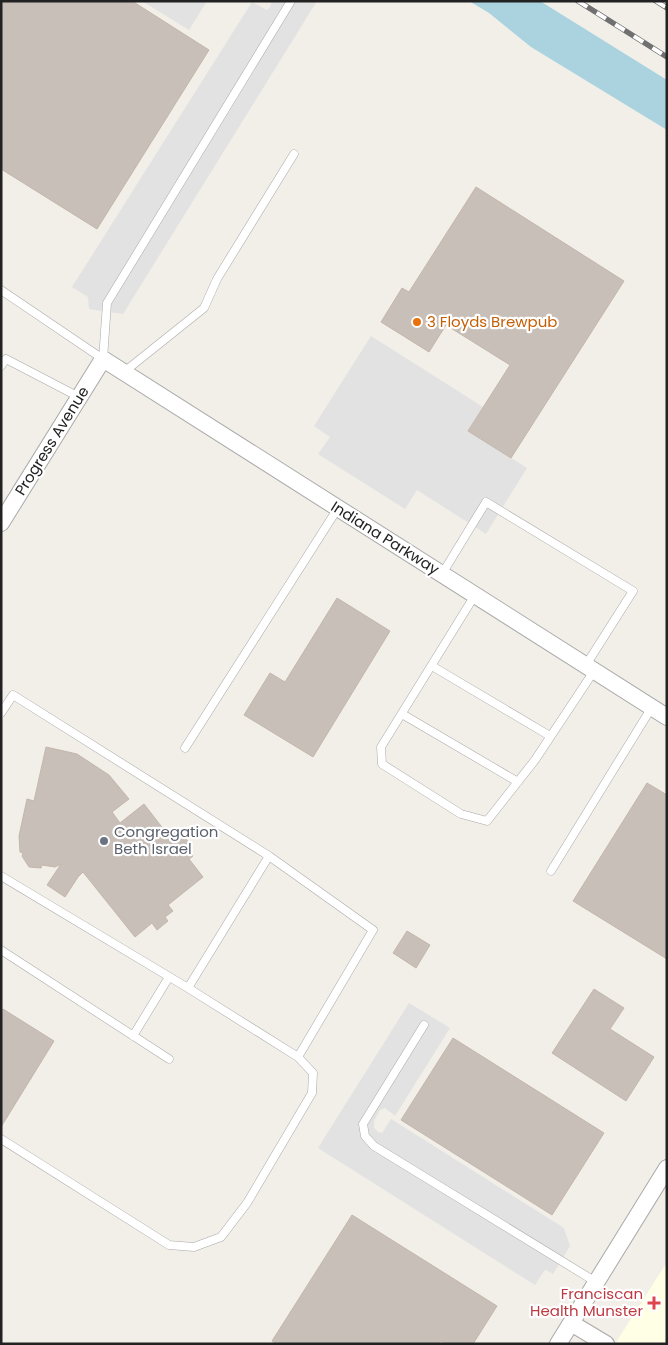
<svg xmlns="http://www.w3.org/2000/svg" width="668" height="1345" viewBox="0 0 668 1345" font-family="Poppins,sans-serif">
<rect width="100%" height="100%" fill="#f2efe9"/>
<path fill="#ffffe5" d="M667 1262V1344H615Z"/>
<path fill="#e2e2e2" d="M142 1H207L189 30Z
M272 1H317L123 314 89 309 88 297 72 287 252 2 267 10 270 7Z
M371 336 483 407 468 431 527 468 486 534 417 490 405 509 318 454 330 437 314 426Z
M409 1003 450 1028 395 1116 385 1108 380 1110 374 1121V1128L378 1132 382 1133 391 1119 564 1228 570 1246 553 1274 546 1270 544 1271 535 1285 318 1148Z"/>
<path fill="#aad3df" d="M469 1H540L667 80V130L531 47 489 13Z"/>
<path fill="#c7bfb8" stroke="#c4b6ab" d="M1 1H132L209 50 97 229 1 169Z
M476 187 624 281 511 458 468 431 510 365 446 325 429 352 381 322 402 288 409 292Z
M337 598 390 631 313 757 244 715 270 673 285 682Z
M46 747 77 754 109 775 129 799 112 812 120 823 144 804 168 835 177 827 192 847 188 850 193 856 189 859 203 877 168 905 173 911 165 917 168 921 157 930 152 923 135 937 83 872 78 877 65 897 47 885 61 864 55 867 42 865 41 868 29 867 22 856 23 853 20 852 19 836 27 799 34 801Z
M647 783 667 795V959L573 901Z
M407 931 430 945 416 968 393 953Z
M594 989 624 1008 610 1029 654 1057 626 1101 552 1053Z
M3 1009 54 1041 1 1127V1011Z
M453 1038 604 1133 552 1215 401 1120Z
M352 1215 497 1306 473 1344H445L441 1341 439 1344H277L272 1341Z"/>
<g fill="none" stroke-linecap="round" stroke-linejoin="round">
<g stroke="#a9a9a9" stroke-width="9">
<path id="lane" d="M1 290 103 359 107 303 291 1
M1 366 6 359 79 397
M124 372 204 308 217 279 294 154
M442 574 486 502 633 591 586 665
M475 595 381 747 382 764 461 814 487 821 535 760 594 671
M432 666 550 736
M1 713 13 695 269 856 188 988 1 876
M402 714 518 782
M185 748 338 508
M551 871 652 707
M1 950 169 1059
M188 988 298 1057 373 930 269 856
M424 1025 363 1124 365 1136 374 1146 596 1282
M133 1036 169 977
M1 1139 169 1245 194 1247 221 1237 247 1203 312 1093 313 1073 298 1057"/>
</g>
<g stroke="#a9a9a9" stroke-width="18">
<path id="street" d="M1 523 103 359 667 717
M571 1323 606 1344
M558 1344 667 1168"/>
</g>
<use href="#lane" stroke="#fff" stroke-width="8"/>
<use href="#street" stroke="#fff" stroke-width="16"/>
<g stroke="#707070" stroke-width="5.5">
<path id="rail" d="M578 1 667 57
M656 1 667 8"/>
</g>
<use href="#rail" stroke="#fff" stroke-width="4" stroke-dasharray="11" stroke-linecap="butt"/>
</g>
<circle fill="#e8710a" stroke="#fff" stroke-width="2" cx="417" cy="322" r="5"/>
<circle fill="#6b7280" stroke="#fff" stroke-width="2" cx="104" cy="841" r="5"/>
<path fill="#e0444e" stroke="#fff" stroke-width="2" d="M651.5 1295.5h5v5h5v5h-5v5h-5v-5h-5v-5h5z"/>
<g text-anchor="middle" stroke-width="4.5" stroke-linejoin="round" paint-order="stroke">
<g font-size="15" fill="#c56008" stroke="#fff" text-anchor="start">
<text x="427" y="327">3 Floyds Brewpub</text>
</g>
<g font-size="15" fill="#222" stroke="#fff">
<text transform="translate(52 441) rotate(-58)" y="5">Progress Avenue</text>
<text transform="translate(385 538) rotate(32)" y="5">Indiana Parkway</text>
</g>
<g font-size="15" fill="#5b616d" stroke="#fff" text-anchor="start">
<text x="114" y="837">Congregation<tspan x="114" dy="17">Beth Israel</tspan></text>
</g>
<g font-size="15" fill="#be3a42" stroke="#fff" text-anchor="end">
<text x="643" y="1299">Franciscan<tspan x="643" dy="17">Health Munster</tspan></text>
</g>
</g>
<rect width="668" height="1345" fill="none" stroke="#222222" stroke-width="5"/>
</svg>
